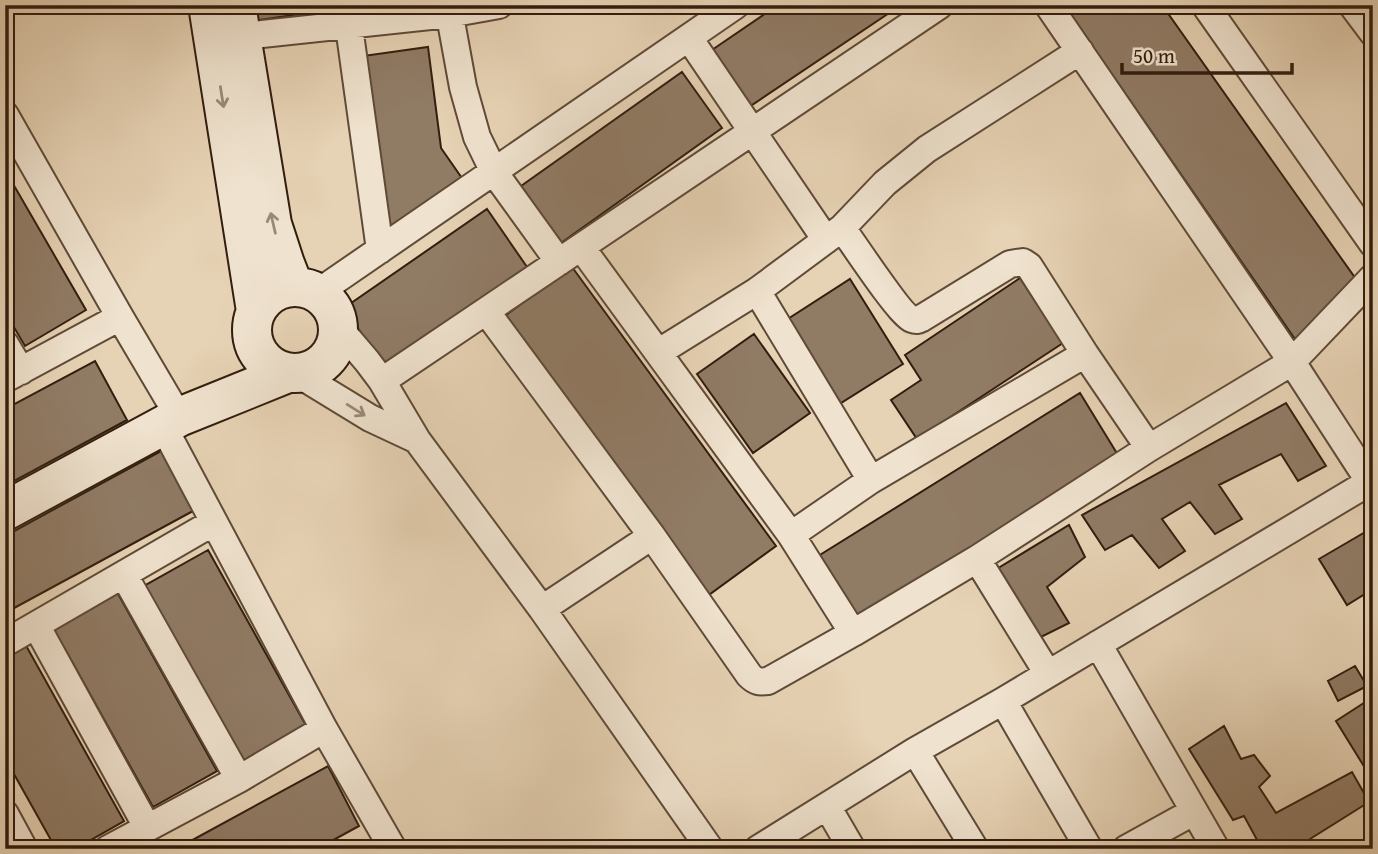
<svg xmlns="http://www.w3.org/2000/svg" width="1378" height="854" viewBox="0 0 1378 854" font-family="'Gentium Book Plus',serif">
<rect width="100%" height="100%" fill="#e6d2b4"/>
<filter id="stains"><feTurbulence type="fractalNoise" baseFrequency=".00286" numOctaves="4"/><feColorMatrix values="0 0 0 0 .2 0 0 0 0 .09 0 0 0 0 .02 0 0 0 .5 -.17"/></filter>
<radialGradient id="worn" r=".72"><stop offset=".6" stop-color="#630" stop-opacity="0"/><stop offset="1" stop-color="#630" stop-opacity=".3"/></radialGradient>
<path fill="#907b65" stroke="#321d0f" stroke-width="2" d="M251 5H322V11L253 21Z
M778 5H901L746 109 709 52Z
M1082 5H1162L1358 282 1297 342 1070 14Z
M428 47 441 148 466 184 388 237 363 56Z
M682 72 722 128 554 248 514 191Z
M5 170 86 310 25 346 5 312Z
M487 209 527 267 384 366 344 308Z
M572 267 776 546 706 597 502 318Z
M1020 278 1063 343 917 439 891 400 921 380 905 355Z
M850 279 903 364 833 408 780 324Z
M754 334 810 413 753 453 697 374Z
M95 361 127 420 5 486V409Z
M1080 393 1121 460 857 625 815 558Z
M1286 403 1326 466 1298 481 1281 454 1219 485 1242 519 1215 534 1190 502 1162 519 1185 551 1159 568 1132 535 1105 550 1082 515Z
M161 451 193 511 5 613V536Z
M1069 525 1085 557 1047 587 1069 623 1037 639 995 570Z
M1367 531 1373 539V589L1347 605 1319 559Z
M208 550 308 729 244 765 144 586Z
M117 592 217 771 153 807 53 628Z
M24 642 124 821 75 849H56L5 758V652Z
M1355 666 1367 686 1338 701 1328 681Z
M1373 697V781L1336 721Z
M1224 726 1241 759 1254 755 1270 776 1259 787 1276 813 1352 772 1369 802 1294 849H1262L1244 816 1233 820 1189 749Z
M328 766 359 826 317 849H176Z"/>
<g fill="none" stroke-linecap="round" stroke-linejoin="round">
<g stroke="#5f4a38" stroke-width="30">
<path id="street" d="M346 5 380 250
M448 5 463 87 477 137 494 172 559 262
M1048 5 1292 362 1373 487
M1205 5 1373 244
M1352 5 1373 33
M225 38 449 14 499 5
M689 38 826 240
M5 115 120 317 179 417
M842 228C853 243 900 315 912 319 917 321 918 320 922 318L1010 264 1023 262 1029 266 1085 354 1149 448
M581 247 791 535 853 633
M757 291 871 480
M317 293 736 5
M486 311 652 536 749 675C756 682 759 682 768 681L853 633 977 559 1149 448 1292 362 1373 277
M338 327 367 361 382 381 417 440 542 609 710 849
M5 344 21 371
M659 352 757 291 842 228 885 183 927 149 1080 51
M298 374 370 418 417 440
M5 379 120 317
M382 381 940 5
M163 426 324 729 393 849
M791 535 871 480 1085 354
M977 559 1048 674
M124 575 239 779
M542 609 652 536
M36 625 147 827
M5 643 214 522
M1098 644 1216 849
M1003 701 1089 849
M915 751 975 849
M827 806 852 849
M5 814 24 849
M108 849 239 779 324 729
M758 849 915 751 1003 701 1373 480
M1126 849 1193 812"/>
</g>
<g stroke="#321d0f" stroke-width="42">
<path id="secondary" d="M208 5 256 311
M236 5 272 224 285 264 294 287
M252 330a43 43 0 1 1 86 0a43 43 0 1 1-86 0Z
M5 511 179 417 288 373"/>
</g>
<use href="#street" stroke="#efe2ce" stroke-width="26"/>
<use href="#secondary" stroke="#efe2ce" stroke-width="38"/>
</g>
<defs><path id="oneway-shaft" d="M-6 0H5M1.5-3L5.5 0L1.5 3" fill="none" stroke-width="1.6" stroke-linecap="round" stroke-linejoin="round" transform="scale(1.75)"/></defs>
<g stroke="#9a8978">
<use href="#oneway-shaft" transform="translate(222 97) rotate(81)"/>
<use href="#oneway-shaft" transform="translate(273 223) rotate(-103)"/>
<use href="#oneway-shaft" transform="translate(356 410) rotate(32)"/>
</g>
<rect width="1378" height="854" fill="none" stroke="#e6d2b4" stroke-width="28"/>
<rect x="7" y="7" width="1364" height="840" fill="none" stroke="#321d0f" stroke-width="3.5"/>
<rect x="14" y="14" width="1350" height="826" fill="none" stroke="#321d0f" stroke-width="2"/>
<path d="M1122 63v10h170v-10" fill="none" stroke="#321d0f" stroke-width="3.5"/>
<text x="1133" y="63" font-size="21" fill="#321d0f" stroke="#efe2ce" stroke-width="5" paint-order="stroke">50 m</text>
<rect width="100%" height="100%" filter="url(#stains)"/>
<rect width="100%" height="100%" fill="url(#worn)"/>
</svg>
